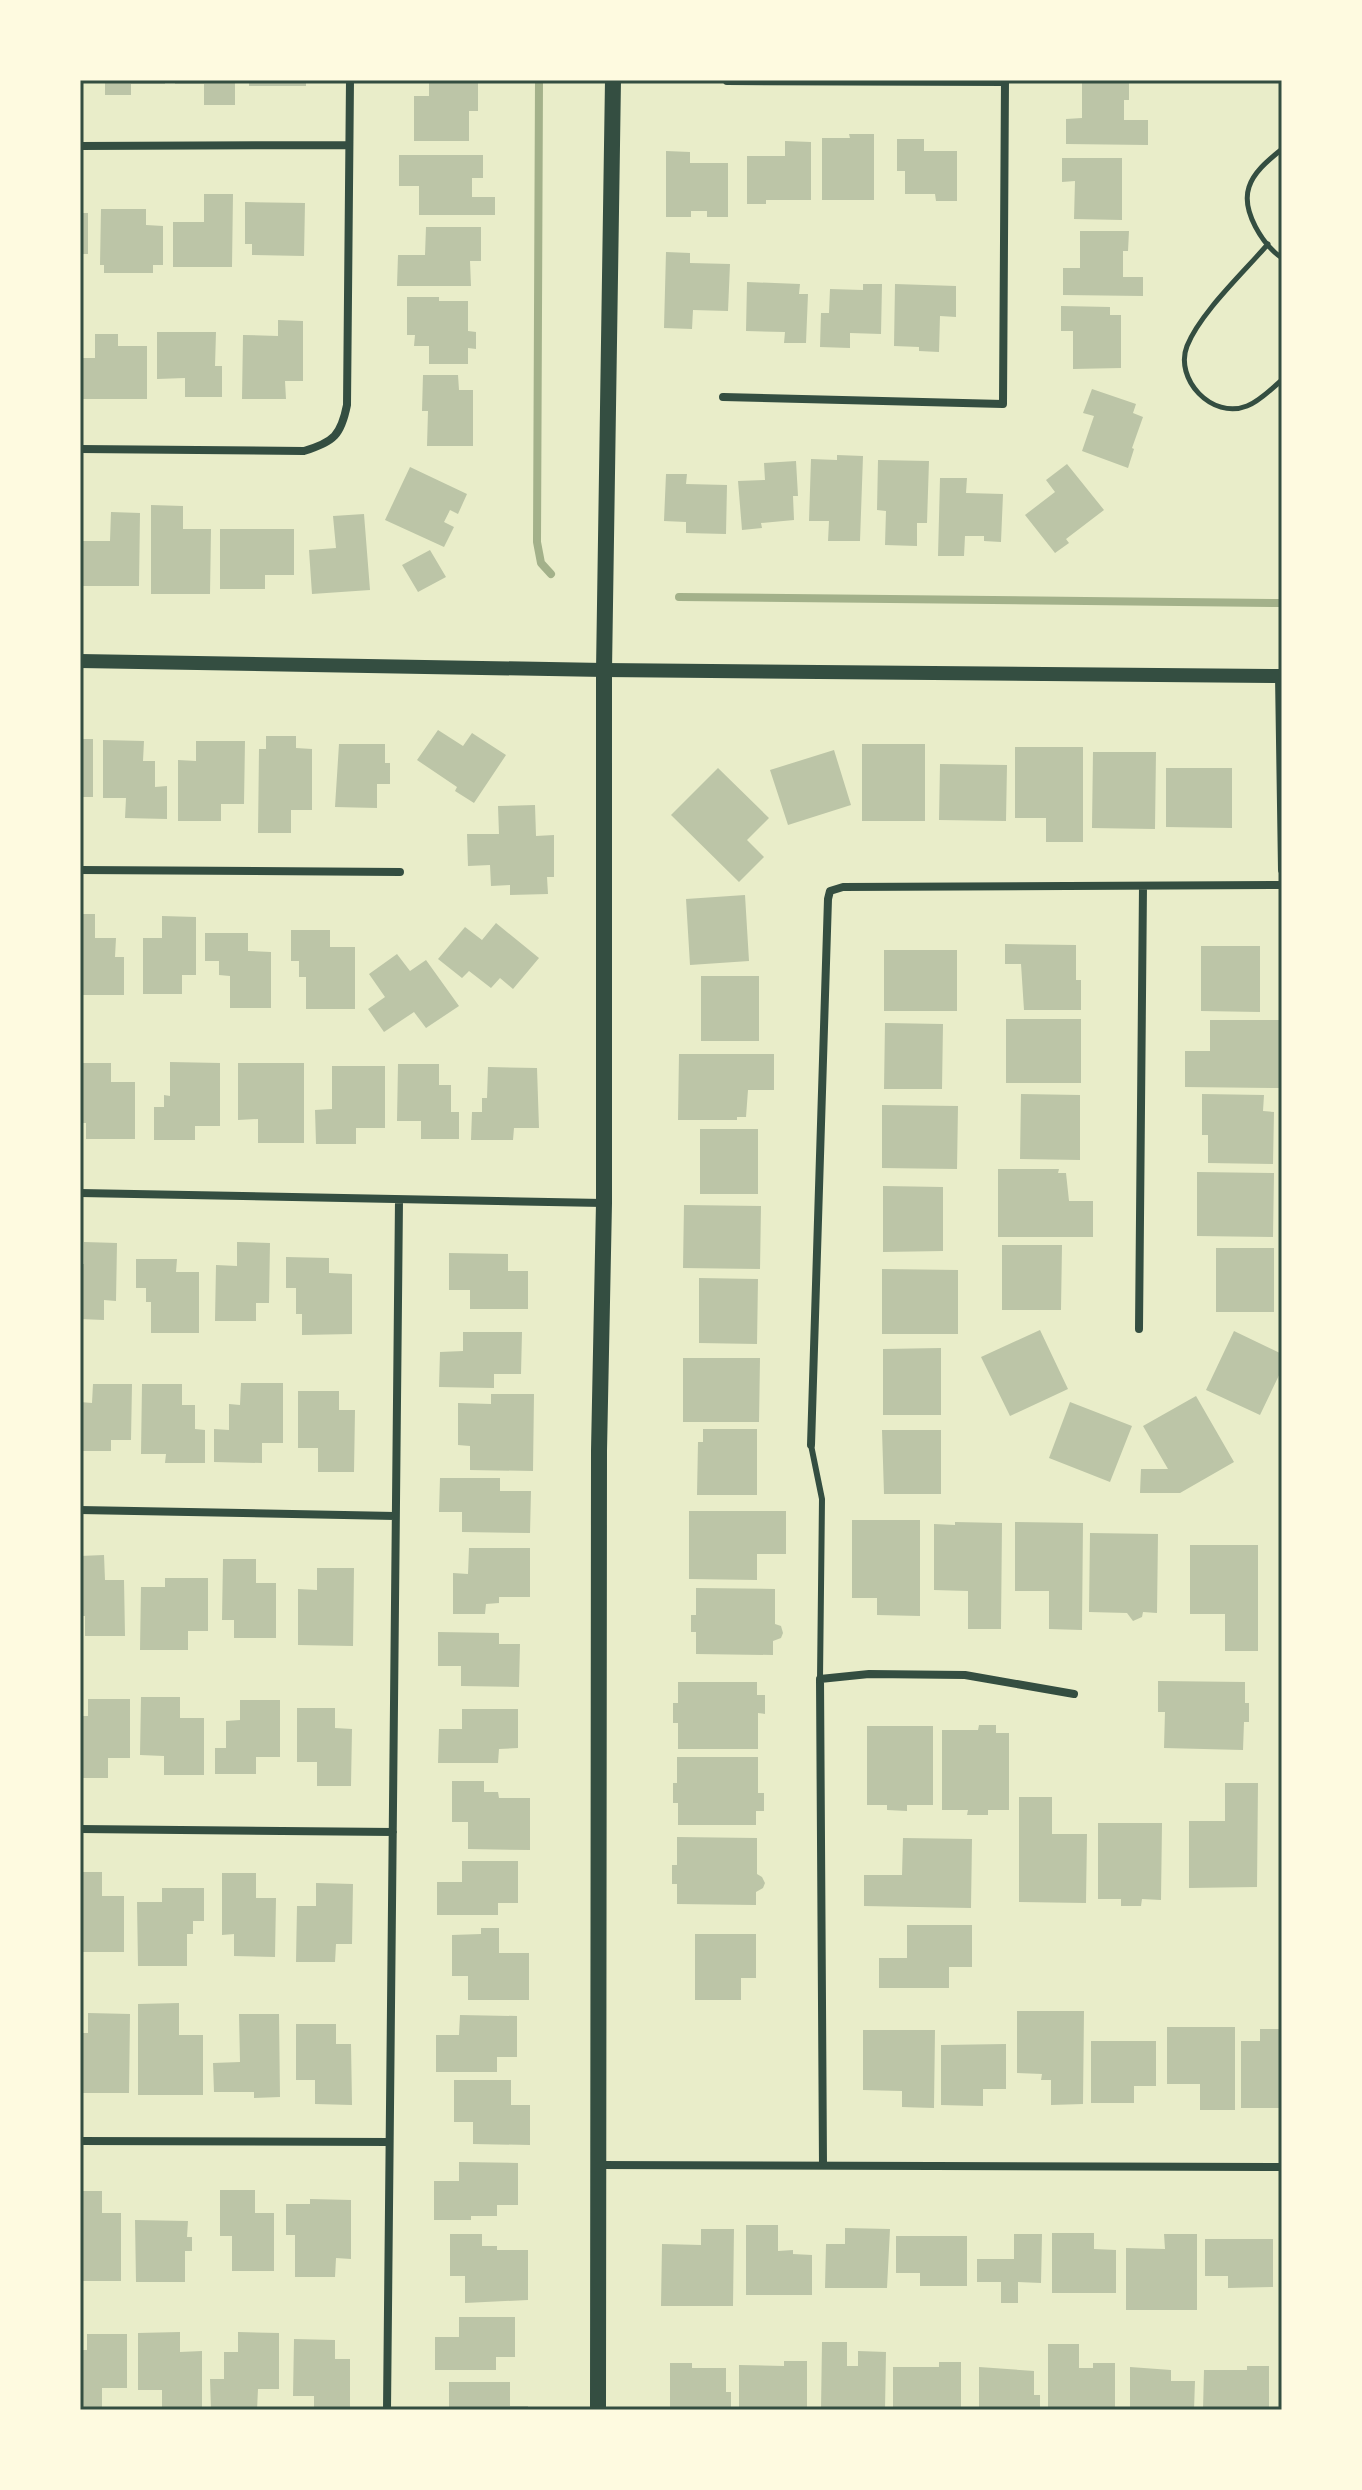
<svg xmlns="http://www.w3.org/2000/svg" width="1362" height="2490" viewBox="0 0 1362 2490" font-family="'PT Sans',sans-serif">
<rect width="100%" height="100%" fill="#e9edc9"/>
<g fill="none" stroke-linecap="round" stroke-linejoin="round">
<path stroke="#a3b18a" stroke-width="8" d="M539 80 537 542 541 563 551 574
M679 597 1282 603"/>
</g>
<path fill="#bcc5a7" d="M105 80H165V84H131V95H105Z
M175 80H235V105H204V84H175Z
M249 80H306V86H249Z
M429 80H478V111H469V141H414V96H429Z
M1082 80H1129V100H1124V120H1148V145L1066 144V119L1082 118Z
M849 134H874V200H822V138H850Z
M897 139H924V151H957V201H936L935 194H905V171H897Z
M785 141 811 142V200H766V204H747V156H785Z
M666 151 690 152V163H728V217H707V211H691V217H666Z
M399 155H483V178H472V197H495V215H419V186H399Z
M1062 158H1122V220L1074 219 1075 181 1062 182Z
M204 194H233L232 267H173V222H204Z
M245 202 305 203 304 256 252 255V244H245Z
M101 209H146V225L163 226V265H153V273H104V265H100Z
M80 213H88V254H80Z
M426 227H481V261H470L471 286H397L398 255H425Z
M1080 231H1129L1128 251H1123V277H1143V296L1063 295V268H1080Z
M666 252 690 253V263L730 264 728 311 693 310 692 329 664 328Z
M747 282 800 284 799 294H808L806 343H784L785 332 746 331Z
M863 284H882L881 334 850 333V348L820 347 821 313H829L830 289 863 290Z
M895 284 956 286V317L940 316 939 352 919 351V347L894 346Z
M407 297H439V301H468V331L476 332V349L468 348V364H429V346H414L415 335H407Z
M1061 306 1110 307V315H1121V368L1073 369V331H1061Z
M278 320 303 321V381H285L286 399H242L243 335 278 336Z
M157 332H216L215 366H222V397H185V378L157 379Z
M95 334H118V346H147V399H80V358H95Z
M423 375H458L459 390H473V446H427L428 411H422Z
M1092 389 1136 404 1133 413 1143 417 1132 448 1134 449 1128 468 1082 451 1094 416 1083 413Z
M837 455 863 456 860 541H828L829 521H809L811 459 837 460Z
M878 460 929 461 927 523H917V546L885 545 886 511 877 510Z
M796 461 798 496H793L794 520 761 523 762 528 742 530 738 481 765 480 764 463Z
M1067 464 1104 510 1066 539 1069 543 1055 553 1025 515 1055 492 1046 480Z
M410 467 467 494 458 514 450 510 444 522 454 527 444 547 385 520Z
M666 474H687L686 484 727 485 726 534 686 533V522L664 521Z
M940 478H967L966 493 1003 494 1001 542 984 541V536H965L964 556H938Z
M151 505 183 506V529H211L210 594H151Z
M111 512 140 513 139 586H81V541H110Z
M364 514 370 590 312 594 309 550 336 548 333 516Z
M220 529H294V575H265V589H220Z
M430 550 446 577 418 592 402 565Z
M438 730 463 746 472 733 506 755 474 803 455 791 457 787 417 760Z
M266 736H296V748L312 749V810H291V833H258L259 749H266Z
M80 739H93V797H80Z
M103 740 144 741 143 761H155V787L167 786V819L125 818 126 798H103Z
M196 741H245L244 804H221V821H178V760L196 761Z
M339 744H385V763H390V784H377V808L335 807Z
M862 744H925V821H862Z
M1015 747H1083V842H1046V818H1015Z
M834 750 851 805 788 825 770 770Z
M1093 752H1156L1155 829 1092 828Z
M940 764 1007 765 1006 821 939 820Z
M718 768 769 818 747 840 764 857 739 882 671 815Z
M1166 768H1232V828L1166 827Z
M535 805 536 836 554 835V877H547L548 894 510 895V885L491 886 490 865 468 866 467 834H499L498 806Z
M745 895 749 961 690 965 686 899Z
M80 914H95V938H116L115 957H124V995H80Z
M162 916 196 917V975H182V994H143V938H162Z
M496 923 539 958 513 989 500 978 491 988 469 971 462 978 438 959 465 927 482 940Z
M291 930H330V947H355V1009H306V977H299V961H291Z
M205 933H248V951L271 952V1008H230V976L219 975V961H205Z
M1005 944 1076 945V980H1081V1010H1024L1021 964H1005Z
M1201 946H1260V1012L1201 1011Z
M884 950H957V1011H884Z
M397 954 410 971 426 960 459 1006 426 1028 414 1012 384 1032 368 1009 385 997 369 974Z
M701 976H759V1041H701Z
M1006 1019H1081V1083H1006Z
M1210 1020H1282L1281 1088 1185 1087V1051H1210Z
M885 1023 943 1024 942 1089H884Z
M679 1054H774V1090H748L746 1117H737V1120H678Z
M170 1062 220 1063V1126H195V1140H154V1107H164V1095L170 1096Z
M80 1063H111V1082H135V1139H86V1123H80Z
M238 1063H304V1143H258V1119L238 1120Z
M398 1064H439V1085H451V1112H459V1139H421V1121H397Z
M332 1066H385V1128H356V1144H316L315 1110 332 1109Z
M488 1067 537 1068 539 1128H514L513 1140H471L472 1112H482V1098H487Z
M1021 1094 1080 1095V1160L1020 1159Z
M1202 1094 1264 1095 1263 1111 1274 1112 1273 1164 1208 1163V1135H1202Z
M882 1105 958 1106 957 1169 882 1168Z
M700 1129H758V1194H700Z
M998 1169H1059L1058 1173H1066L1069 1201H1093V1237H998Z
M1197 1172 1274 1173 1273 1237 1197 1236Z
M883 1186 943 1187V1251L883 1252Z
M684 1205 761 1206 760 1269 683 1268Z
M84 1242 117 1243 116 1301 104 1300V1320L80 1319V1264H84Z
M237 1242 270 1243 269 1303H256V1321H215L216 1265 237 1266Z
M1002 1245H1062L1061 1310H1002Z
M1216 1248H1274V1312H1216Z
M449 1253 508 1254V1271H528V1309H470V1290H449Z
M286 1257 329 1258V1273L352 1274V1334L302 1335V1314H296V1288H286Z
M136 1259H177L176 1272H199V1333H151V1302H146V1288H136Z
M882 1269 958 1270V1334H882Z
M699 1278 758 1279 757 1344 699 1343Z
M1040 1330 1068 1389 1010 1416 981 1357Z
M1234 1331 1282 1354V1369L1260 1415 1206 1390Z
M463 1332H522L521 1374H494V1388L439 1387 440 1352 463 1351Z
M941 1348V1415H883V1349Z
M683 1358H760L759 1422H683Z
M241 1383H283V1443H262V1463L214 1462V1429L229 1430V1404L240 1405Z
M93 1384H132L131 1440H111V1451H80V1402L92 1403Z
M142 1384H182V1405H195V1429L205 1430V1463H165L166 1454H141Z
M298 1391H339V1410H355L354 1472H318V1448H298Z
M491 1394H534L533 1471 470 1470V1446L458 1445V1403L491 1404Z
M1196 1396 1234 1462 1180 1493H1140L1141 1469H1168L1143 1426Z
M1070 1402 1132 1426 1110 1482 1049 1458Z
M703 1429H757V1495H697L698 1442H703Z
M882 1430H941V1494H884Z
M440 1478H500V1491H531L530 1533 462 1532V1512H439Z
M689 1511H786V1554H757V1580L689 1579Z
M852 1520H920V1616L877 1615V1598H852Z
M955 1522 1002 1523 1001 1629H968V1591L934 1590V1524L955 1525Z
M1015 1522 1083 1523 1082 1630 1049 1629V1591H1015Z
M1090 1533 1158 1534 1157 1613 1143 1612 1142 1617 1133 1621 1127 1613 1089 1612Z
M1190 1545H1258V1651H1225V1614H1190Z
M469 1548H530V1597H499V1603L486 1604 485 1614H453V1573L468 1574Z
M104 1555 105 1580H124L125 1636H85V1616H80V1556Z
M223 1559H256V1583H276V1638H234V1620H222Z
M317 1568H354L353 1646 298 1645V1589L317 1590Z
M165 1578H208V1631H188V1650H140L141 1587H165Z
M696 1588 775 1589V1624L781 1626 783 1633 781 1638 773 1641V1655L696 1654V1632H691V1615H696Z
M438 1632 499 1633V1644H520L519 1687 461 1686V1666H438Z
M1158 1681 1245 1682V1703H1249V1722H1244L1243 1750 1164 1748 1165 1712H1158Z
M678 1682H757V1695H765V1714L758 1713V1749H678V1723H673V1703H678Z
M141 1697H180V1718H204V1775H164V1756L140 1755Z
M88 1699H130V1758H108V1778H80V1716H88Z
M240 1700H280V1757H256V1774H215V1748H226V1721L240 1720Z
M297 1708H335V1728L352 1729 351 1786H317V1762H297Z
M462 1709H518V1748L499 1749 498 1763H438L439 1729H462Z
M979 1725H996V1733H1009V1810H988V1815H967L968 1810H942V1730H978Z
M867 1726H933V1805H907V1811L887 1810V1805H867Z
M677 1757H758V1793H764V1811H756V1825H678V1803H673V1783H677Z
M452 1781H484V1792H498L499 1798H530V1850L468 1849V1822H452Z
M1225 1783H1258L1257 1887 1189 1888V1821H1225Z
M1019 1797H1052V1834H1087L1086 1903 1019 1902Z
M1098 1823H1162L1161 1900 1142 1899 1141 1906H1121V1899H1098Z
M677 1837 757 1838V1874L762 1877 765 1883 763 1888 756 1892V1905L677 1904V1884H672V1865H677Z
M903 1838 972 1839 971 1908 864 1906V1875H902Z
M462 1861H518V1903H498V1915H437V1882H462Z
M80 1872H102V1896H124V1952H82Z
M222 1873H256V1898H276L275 1957 234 1956V1934L222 1935Z
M316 1883 353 1884 352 1944H336L335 1962H296L297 1906H316Z
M162 1888H204V1921H193V1934H187V1966H138L137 1902H162Z
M907 1925H972V1967H949V1988H879V1958H907Z
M481 1928H499V1953H529V2000H468V1976H452V1935L481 1934Z
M695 1934H756V1978H741V2000H695Z
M179 2003V2035H203V2095H138V2004Z
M1017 2011H1084L1083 2104 1051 2105V2080H1041L1042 2074 1017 2073Z
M88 2013 130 2014 129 2093H80V2033H88Z
M239 2014H279L280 2097 254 2098V2092H214L213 2063 240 2062Z
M460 2015 517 2016V2057H497V2072H436V2035H459Z
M296 2024H336V2044H351L352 2105 315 2104V2080H296Z
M1167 2027H1235V2110H1200V2084H1167Z
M1260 2029H1282V2108H1241V2041H1260Z
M863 2030H935L934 2108 902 2107V2091L863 2090Z
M1091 2041H1156V2086H1134V2103H1091Z
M1006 2044V2089H983V2106L941 2105V2045Z
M454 2080H511V2105H530V2145L473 2144V2122H454Z
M459 2162 518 2163V2205H497V2216H471V2220H434V2181H459Z
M220 2190H255V2213H274V2271H232V2236H220Z
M80 2191H102V2213H121V2281H80Z
M310 2199 351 2200V2259L336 2258 335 2277H295V2235H286V2204H310Z
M135 2220 188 2221 187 2237H192V2251H185V2282H136Z
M746 2225H778V2251L793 2250V2254L812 2255V2295H746Z
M845 2228 890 2229 887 2288H825L826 2244H845Z
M701 2229H734L733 2306H661L662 2244 701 2245Z
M1052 2233H1094V2249L1116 2250V2293H1052Z
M450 2234H482V2246H497V2250H528V2300L465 2303V2276H450Z
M1014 2234H1042L1041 2283 1018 2282V2303H1001V2282H977V2259H1014Z
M1164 2234H1197V2310H1126V2248L1165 2249Z
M896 2236H967V2286H920V2273H896Z
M1205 2239H1273V2287L1228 2288V2276H1205Z
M459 2317H515V2357H496V2370H435V2337H459Z
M180 2332V2352L202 2351V2407H162V2390H138V2333Z
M238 2332 279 2333V2389H258L257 2410H211L210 2379H224V2352H238Z
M87 2334H127V2388H102V2407H80V2350H87Z
M294 2339 335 2340V2359H350V2410H314V2396H293Z
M822 2342H847V2366H858V2351L886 2352 885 2410H821Z
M1048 2344H1079V2368H1093V2363H1115V2410H1048Z
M784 2361H807V2410H739V2365L784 2366Z
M939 2362H961V2410H893V2367H939Z
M670 2363H692V2368H726V2392H731V2410H670Z
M1247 2366H1269V2410H1203L1204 2370H1247Z
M979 2367 1034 2371V2395H1040V2410H979Z
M1130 2367 1171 2370V2381H1195L1194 2410H1130Z
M449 2382H510V2406H528V2410H449Z"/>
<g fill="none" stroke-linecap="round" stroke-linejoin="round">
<path stroke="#344e41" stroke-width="5" d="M1282 149C1270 159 1254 171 1249 187 1241 211 1263 245 1282 258
M1268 244C1244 272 1200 313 1187 346 1174 379 1212 420 1247 406 1260 401 1271 389 1282 380"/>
<path stroke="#344e41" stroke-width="6" d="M811 1445 822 1499 820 1679"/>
<path stroke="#344e41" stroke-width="8" d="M727 81 1005 82
M80 146 349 145
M723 397 1003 404 1005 80
M80 449 304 451C334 442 341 435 347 405L350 80
M1279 676 1282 870
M80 870 400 872
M80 1193 603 1203
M1139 1329 1143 886
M811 1445 828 899 830 891 843 887 1282 885
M80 1510 395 1516
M80 1829 393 1832
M80 2141 389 2142
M599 2165 1282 2167
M823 2165 820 1679 869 1674 965 1675 1074 1694
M387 2410 399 1200"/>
<path stroke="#344e41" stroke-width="14" d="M80 661 604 670 1282 676"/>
<path stroke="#344e41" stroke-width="16" d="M598 2410 599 1451 604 1203V670L613 80"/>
</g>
<rect width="1362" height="2490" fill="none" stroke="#fefae0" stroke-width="164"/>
<rect x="82" y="82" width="1198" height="2326" fill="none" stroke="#344e41" stroke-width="3"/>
</svg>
